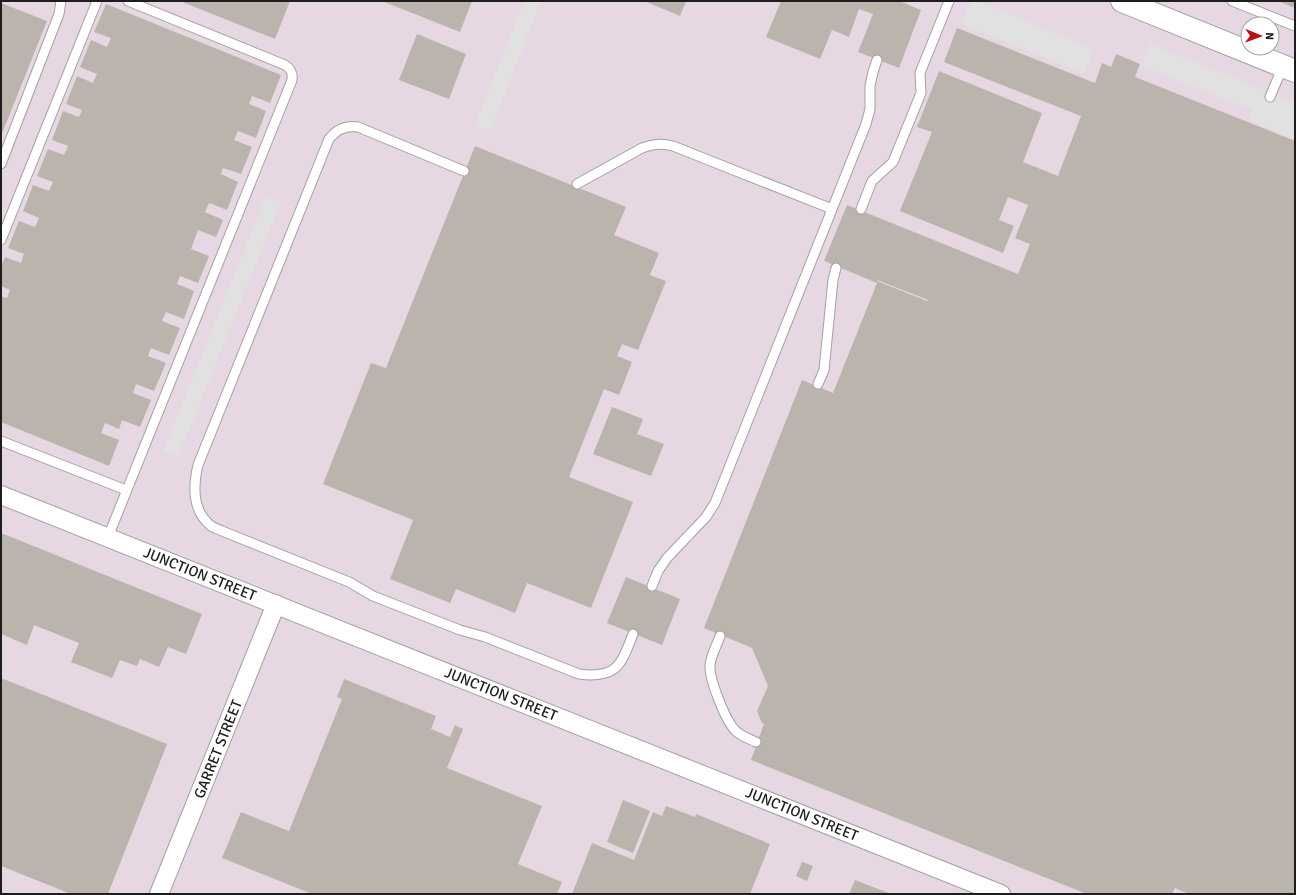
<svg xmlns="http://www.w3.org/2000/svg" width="1296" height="895" viewBox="0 0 1296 895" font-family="Signika,sans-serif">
<rect width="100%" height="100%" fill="#eeebe4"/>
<path fill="#e6d7e3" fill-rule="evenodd" d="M1 1H1295V894H1ZM1248 24H1272V48H1248Z"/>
<path fill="#e1e1e1" d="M524 1H541L490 131 475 125Z
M971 1H977L1094 49 1084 74 962 24Z
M1150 44 1295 102V139L1249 120 1252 110 1141 66Z
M266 196 281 202 178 457 163 451Z"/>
<path fill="#bab4ad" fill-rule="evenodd" d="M180 1H290L275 39Z
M382 1H472L460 32Z
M644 1H686L680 16Z
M781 1H899L921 10 899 68 858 52 873 14 859 9 849 37 832 30 820 59 766 37Z
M1278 1H1295V8Z
M1 3 47 21 1 136Z
M106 4 281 75 270 103 252 96 249 104 266 111 256 138 238 131 234 140 252 147 241 174 223 168 221 174 238 182 227 210 209 203 205 212 223 220 216 237 198 230 191 249 209 256 198 283 180 276 177 284 194 291 184 319 166 312 162 321 180 328 169 355 151 348 148 356 166 363 154 391 136 384 133 393 151 400 140 427 122 420 119 429 105 423 101 433 119 440 109 466 1 422V296L7 298 10 290 1 286V266L5 257 21 263 24 254 8 248 19 221 35 227 39 218 23 211 33 185 49 191 53 182 37 176 48 149 64 155 68 146 52 140 63 111 79 117 82 110 66 104 77 76 93 83 97 74 80 67 91 40 107 47 111 38 94 32Z
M957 28 1095 83 1102 63 1111 67 1116 54 1140 64 1135 77 1295 141V894H1189L1175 888 1172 894H1087L751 760 764 724 762 723 757 711 768 686 752 648 704 628 802 380 833 393 877 283 824 261 847 205 1018 274 1030 244 1015 238 1028 205 1008 197 999 220 1014 226 1003 253 900 211 932 132 917 127 939 71 1042 113 1023 162 1058 176 1081 116 944 62ZM877 280 928 300 927 301 877 281Z
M417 34 466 54 449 99 399 80Z
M475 146 626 207 614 235 659 253 650 275 666 281 638 350 622 344 617 356 632 362 619 395 604 389 569 477 633 502 591 608 527 583 515 613 456 589 450 603 390 579 413 520 323 484 371 363 386 368Z
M612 407 643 419 637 434 664 444 651 476 593 454Z
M1 533 202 614 186 654 168 647 159 667 140 659 137 666 120 660 112 678 71 662 79 643 34 625 27 645 1 634Z
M626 577 680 599 662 645 607 623Z
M1 678 167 744 108 894H71L1 866Z
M344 679 436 716 431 729 450 737 455 725 463 729 447 768 542 806 518 864 562 882 557 894H312L222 858 241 812 289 831 342 699 337 697Z
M623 800 650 811 633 853 607 842Z
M666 806 695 817 696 814 770 844 750 894H572L592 843 634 860 653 812 662 816Z
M802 862 813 866 807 881 796 876Z
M855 880 891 894H849Z"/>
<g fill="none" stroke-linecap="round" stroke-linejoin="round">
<g stroke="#a1a1a1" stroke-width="11">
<path id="service" d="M1232 1 1295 26
M1270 97 1283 66
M1 164 59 14 61 1
M464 171 358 127C346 125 337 129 329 139L198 465C193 486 192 510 210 525 213 528 218 529 222 531L349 582 373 596 460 630 485 637 579 674C617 679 621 665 633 634
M577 184 642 148C653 144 661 143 673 146L832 209
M861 209 872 181 893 162 921 93 920 73 949 1
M1 240 97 1
M818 384 824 370 833 280 836 268
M1 441 126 490
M108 537 292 80C293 73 291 69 285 65L128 1
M652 586 658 571 667 558 706 517 715 503 866 124 870 109V86L873 72 877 60
M720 636C717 645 711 655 710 665 709 679 726 723 737 732 743 737 750 739 756 742"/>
</g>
<g stroke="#a1a1a1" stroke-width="20">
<path id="minor" d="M1 495 1001 894
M159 894 276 604"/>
</g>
<g stroke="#a1a1a1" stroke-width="24">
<path id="tertiary" d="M1122 1 1295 71"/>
</g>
<use href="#service" stroke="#fff" stroke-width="9"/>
<use href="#minor" stroke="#fff" stroke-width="18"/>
<use href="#tertiary" stroke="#fff" stroke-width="22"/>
</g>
<g text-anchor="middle" stroke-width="4" stroke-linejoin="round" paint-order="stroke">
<g font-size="15" fill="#1d1d1d" stroke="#fff">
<text transform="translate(200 574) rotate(22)" y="5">JUNCTION STREET</text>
<text transform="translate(501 694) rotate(22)" y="5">JUNCTION STREET</text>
<text transform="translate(218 749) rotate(-68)" y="5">GARRET STREET</text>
<text transform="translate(802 814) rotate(22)" y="5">JUNCTION STREET</text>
</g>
</g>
<rect width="1296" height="895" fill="none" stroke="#1d1d1d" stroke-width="4"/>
<g transform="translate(1260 36) rotate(91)"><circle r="19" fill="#ffffff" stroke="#a5a5a5"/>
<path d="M0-3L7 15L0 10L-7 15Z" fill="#ba1111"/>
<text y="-6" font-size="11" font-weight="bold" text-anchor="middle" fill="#1d1d1d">N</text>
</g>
</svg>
